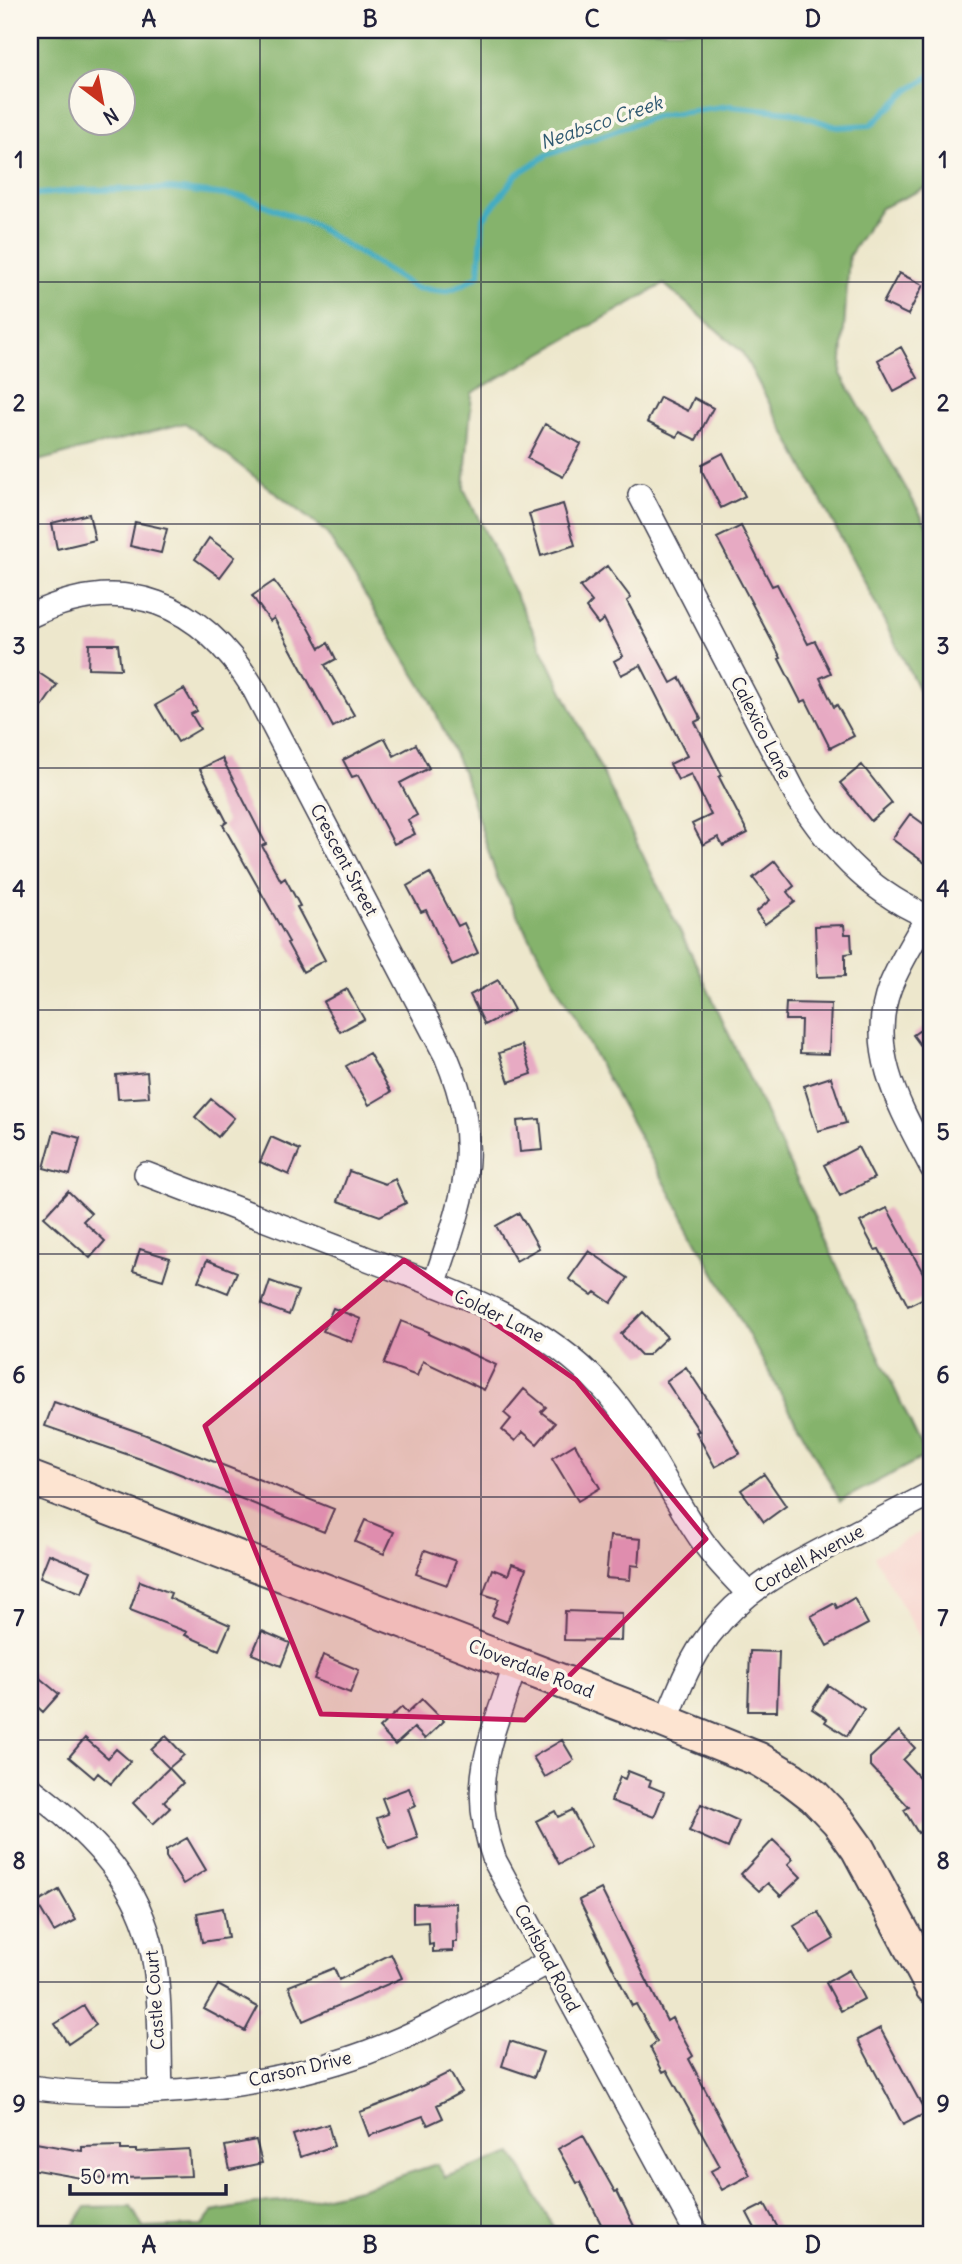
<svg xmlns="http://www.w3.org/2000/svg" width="962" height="2264" viewBox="0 0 962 2264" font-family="Delius,sans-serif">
<rect width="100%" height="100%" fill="#fbf7ec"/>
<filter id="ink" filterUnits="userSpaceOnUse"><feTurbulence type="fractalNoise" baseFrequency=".0143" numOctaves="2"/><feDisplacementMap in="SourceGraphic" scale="14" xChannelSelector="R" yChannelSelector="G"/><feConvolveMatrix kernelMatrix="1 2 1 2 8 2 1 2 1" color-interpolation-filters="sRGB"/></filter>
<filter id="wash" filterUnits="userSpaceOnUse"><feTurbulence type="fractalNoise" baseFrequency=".00686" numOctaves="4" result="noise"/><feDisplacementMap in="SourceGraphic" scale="28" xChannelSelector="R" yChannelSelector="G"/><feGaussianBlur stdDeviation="1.57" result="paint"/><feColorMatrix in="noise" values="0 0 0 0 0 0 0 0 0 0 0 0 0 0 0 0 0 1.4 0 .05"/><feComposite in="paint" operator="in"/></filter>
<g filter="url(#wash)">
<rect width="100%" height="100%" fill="#ede7cc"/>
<path fill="#f7d0ca" d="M932 1526V1659L874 1556Z"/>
<path fill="#85b36c" stroke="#546a54" stroke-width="2" fill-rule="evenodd" d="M30 30H932V185L881 208 849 256 841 374 932 534V716L863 579 742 352 664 284 472 393 464 489 696 964 926 1456 840 1501 497 878 464 775 429 698 326 532 185 423 30 463ZM80 80H122V122H80Z
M513 2153 557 2234H30V2224L39 2232 68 2234 86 2207 131 2206 143 2228 202 2226 213 2212 268 2202 313 2199 363 2188 437 2164 445 2177Z"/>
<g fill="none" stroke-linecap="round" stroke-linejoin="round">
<path stroke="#42acc2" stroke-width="6" d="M30 195 80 190 172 189 245 197 314 225 415 288 446 291 462 285 479 275 483 219 517 174 547 155 656 116 730 106 790 112 837 127 871 125 909 90 932 75"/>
</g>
<g id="blocks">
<path fill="#e7aac3" d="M899 273 923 285 908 315 883 303Z
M901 347 918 378 894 391 878 360Z
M660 397 688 411 694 398 713 408 696 440 680 432 677 437 647 422Z
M545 424 581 444 563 477 527 458Z
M723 453 745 496 721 508 702 471V464Z
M563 504 575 545 541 556 529 514Z
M89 514 95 540 57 549 52 523Z
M135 522 167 529 161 553 130 546Z
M741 526 772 586 777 584 808 644 815 641 831 673 820 678 834 707 837 705 854 736 830 748 806 700 801 702 779 659 781 658 717 538Z
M209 538 235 557 220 577 195 559Z
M607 566 631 598 627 601 671 683 680 678 701 719 695 722 722 775 719 777 748 833 723 846 718 837 703 845 692 824 711 815 691 774 678 780 670 764 687 756 641 665 621 675 614 661 623 656 604 619 598 624 586 608 592 602 580 587Z
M274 581 308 626 320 648 328 643 336 659 325 665 354 715 333 727 274 618 270 621 252 596Z
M89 644H118L121 669 88 668Z
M36 671 57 685 30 724V680Z
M184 689 197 711 191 714 200 729 178 742 156 705Z
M385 738 394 756 416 744 429 768 400 783 417 815 408 820 415 834 394 844 358 775 352 777 343 760Z
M222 758 266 844 262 846 281 881 285 878 300 906 297 907 325 960 303 972 287 943 289 942 223 825 227 822 200 769Z
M862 765 892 803 871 821 840 783Z
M910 814 932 830V868L892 839Z
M775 861 794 886 787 892 795 902 765 924 756 912 770 900 753 878Z
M430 873 458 926 464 923 478 953 452 965 426 910 421 912 407 886Z
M844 925 845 934H851L852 953 845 954V976L817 977 815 926Z
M498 980 514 1010 485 1025 470 995Z
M347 989 364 1019 340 1032 323 1002Z
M786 1003 831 1004 829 1054 800 1053 801 1020H785Z
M932 1022V1061L913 1035Z
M522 1045 532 1074 509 1082 499 1053Z
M369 1053 391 1092 369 1105 346 1066Z
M147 1072 149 1097 118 1099 116 1075Z
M831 1077 846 1123 818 1131 804 1086Z
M211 1099 234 1118 218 1137 195 1117Z
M540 1119 543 1150 520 1152 517 1121Z
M54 1131 80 1138 70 1175 44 1168Z
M271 1137 300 1150 289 1175 260 1162Z
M858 1147 874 1178 840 1196 824 1165Z
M349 1171 385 1184 395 1179 406 1203 380 1216 338 1201Z
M68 1191 91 1213 83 1221 105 1241 90 1258 44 1217Z
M887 1208 932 1289V1294L908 1306 879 1249 875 1250 860 1222Z
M519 1213 539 1248 516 1261 496 1226Z
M140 1249 170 1258 163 1280 133 1271Z
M589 1251 628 1278 611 1303 595 1292 592 1295 569 1279Z
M207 1260 237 1272 228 1293 198 1281Z
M270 1281 298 1291 289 1315 262 1305Z
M333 1308 361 1319 352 1342 323 1331Z
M643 1312 667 1337 648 1355H641L621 1334Z
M401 1321 429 1332 428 1334 496 1365 484 1390 423 1361 417 1376 384 1364Z
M686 1367 722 1421 740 1453 715 1467 696 1432 699 1431 666 1381Z
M524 1389 546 1407 541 1412 555 1423 537 1444 523 1432 515 1441 502 1430 511 1419 504 1413Z
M54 1402 141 1433 334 1509 324 1532 155 1464 45 1426Z
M575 1444 600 1488 578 1501 552 1458Z
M764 1474 786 1506 764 1522 741 1490Z
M365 1520 394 1532 384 1554 355 1542Z
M610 1536 641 1539 639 1566 631 1565 630 1580 606 1578Z
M425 1550 456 1561 447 1585 416 1574Z
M49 1554 91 1571 82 1593 40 1577Z
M512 1564 526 1569 507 1622 492 1616 499 1599 483 1594 492 1569 508 1575Z
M140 1581 171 1593 169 1598 230 1625 219 1650 185 1635 187 1632 130 1610Z
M854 1598 868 1624 827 1646 811 1616 835 1603 837 1608Z
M565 1611 622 1613 621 1641 564 1640Z
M262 1631 290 1643 281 1666 252 1654Z
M750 1651 779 1652 777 1711H748Z
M323 1655 359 1670 350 1693 314 1679Z
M30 1670 59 1694 43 1712 30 1700Z
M828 1685 864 1709 847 1736 825 1722 827 1719 812 1709Z
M422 1699 444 1721 425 1739 414 1728 395 1745 379 1728 402 1707 407 1713Z
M899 1731 915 1748 903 1760 932 1791V1824L918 1833 904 1810 909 1807 870 1765V1758Z
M166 1736 184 1755 169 1768 151 1750Z
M85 1738 108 1758 116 1749 130 1761 111 1784 98 1773 94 1778 69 1757Z
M562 1740 574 1760 545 1777 533 1757Z
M169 1768 183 1783 164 1801 170 1808 153 1824 133 1803Z
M628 1771 651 1780 649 1786 664 1792 654 1817 611 1801 620 1777 625 1779Z
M409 1788 416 1806 408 1809 418 1838 389 1849 377 1818 388 1814 382 1798Z
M701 1804 739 1821 728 1848 689 1831Z
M572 1810 591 1846 559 1864 536 1821 555 1811 558 1817Z
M187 1838 206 1870 183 1884 166 1857V1850Z
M773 1840 793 1859 788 1864 801 1877 781 1896 768 1883 759 1891 741 1874Z
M601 1889 667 2021 672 2018 693 2056 689 2059 750 2175 722 2190 711 2171 720 2166 667 2070 663 2072 650 2047 657 2042 636 2004 632 2006 579 1900Z
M59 1890 76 1920 54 1932 37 1903Z
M456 1903 457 1942H453V1951L433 1952V1944L429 1945 428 1922 413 1923V1904Z
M223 1908 228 1938 202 1942 197 1913Z
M818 1912 834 1939 810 1953 794 1926Z
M391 1954 402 1978 303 2021 289 1986 334 1968 339 1980Z
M849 1970 864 1999 841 2011 826 1983Z
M218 1985 258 2007 245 2031 204 2009Z
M84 2006 96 2025 68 2044 55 2024Z
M880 2028 926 2113 903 2125 858 2040Z
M510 2041 543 2052 534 2077 502 2066Z
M450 2072 461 2092 437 2105 443 2118 428 2125 423 2116 369 2136 360 2112 400 2097Z
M328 2124 334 2146 300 2157 293 2135Z
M583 2135 615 2192 617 2191 634 2226 618 2234H606L580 2182 577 2183 558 2149Z
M256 2140 262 2163 230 2170 225 2146Z
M30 2142 82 2151V2147L121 2146V2150H136V2152L189 2149 191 2176 87 2179 30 2169Z
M765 2204 778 2228 765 2234H758L747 2213Z"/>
</g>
</g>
<g filter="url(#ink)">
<use href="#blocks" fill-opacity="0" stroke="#404051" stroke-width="2"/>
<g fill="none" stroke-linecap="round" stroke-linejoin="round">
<g stroke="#404051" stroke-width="26">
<path id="street" d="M640 495 795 793C828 847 872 895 932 918
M30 616C124 570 201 603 254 689L446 1056C485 1149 464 1195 434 1285
M928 916C915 939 900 962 890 987 865 1053 903 1112 932 1168
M146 1174C218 1202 289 1229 360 1256 445 1289 538 1317 601 1386 641 1429 665 1484 697 1533 711 1555 730 1574 748 1593
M516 1663C492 1738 466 1782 495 1861L697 2234
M666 1721C678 1692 689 1661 709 1635 744 1589 787 1568 837 1542 869 1526 901 1509 932 1493
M30 1788C83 1828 133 1874 150 1941 162 1988 159 2042 161 2091
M30 2087C132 2102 270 2088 368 2052 431 2029 490 1993 549 1962"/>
</g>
<g stroke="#404051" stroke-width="37">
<path id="secondary" d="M30 1478 644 1713 758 1759 792 1779 814 1796 838 1821 858 1849 932 1987"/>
</g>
<use href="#street" stroke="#fff" stroke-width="23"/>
<use href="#secondary" stroke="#fde4d1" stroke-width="33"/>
</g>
</g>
<path fill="#c2185b" fill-opacity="0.2" stroke="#c2185b" stroke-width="5" stroke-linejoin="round" d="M404 1260 576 1380 706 1539 525 1720 321 1714 205 1426Z"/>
<path fill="none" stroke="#22223b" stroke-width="2" stroke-opacity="0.55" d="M260 30V2234M481 30V2234M702 30V2234M30 282H932M30 524H932M30 768H932M30 1010H932M30 1254H932M30 1497H932M30 1740H932M30 1982H932"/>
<g text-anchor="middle" stroke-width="7" stroke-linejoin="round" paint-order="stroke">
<g font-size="18" fill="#22223b" stroke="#fbf7ec">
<text transform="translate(761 728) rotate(63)" y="6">Calexico Lane</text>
<text transform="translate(344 860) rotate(62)" y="6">Crescent Street</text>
<text transform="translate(499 1316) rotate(26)" y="6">Colder Lane</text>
<text transform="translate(809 1559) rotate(-29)" y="6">Cordell Avenue</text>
<text transform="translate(531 1669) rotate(21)" y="6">Cloverdale Road</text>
<text transform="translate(547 1958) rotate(62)" y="6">Carlsbad Road</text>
<text transform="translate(155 2000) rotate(-94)" y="6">Castle Court</text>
<text transform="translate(300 2069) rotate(-13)" y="6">Carson Drive</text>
</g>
<g font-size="19" font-style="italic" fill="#2f5971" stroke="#fbf7ec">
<text transform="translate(601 122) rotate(-19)" y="7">Neabsco Creek</text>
</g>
</g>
<rect width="962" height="2264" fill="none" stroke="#fbf7ec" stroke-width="77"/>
<g transform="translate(102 102) rotate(148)"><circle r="33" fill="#fbf7ec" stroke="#a4a2a5" stroke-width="2"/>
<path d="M0-5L12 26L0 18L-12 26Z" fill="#c8321e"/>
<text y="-10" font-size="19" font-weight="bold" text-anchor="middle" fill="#22223b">N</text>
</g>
<path d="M70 2184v10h156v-10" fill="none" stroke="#22223b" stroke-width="3.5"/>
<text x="80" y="2184" font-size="21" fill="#22223b" stroke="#fbf7ec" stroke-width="5" paint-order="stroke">50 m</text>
<rect x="38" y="38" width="885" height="2188" fill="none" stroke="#22223b" stroke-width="2.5"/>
<g font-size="23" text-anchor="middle" font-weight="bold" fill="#22223b">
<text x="149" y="27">A</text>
<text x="370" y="27">B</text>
<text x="592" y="27">C</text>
<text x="813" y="27">D</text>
<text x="19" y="168">1</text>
<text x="943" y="168">1</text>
<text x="19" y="411">2</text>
<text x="943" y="411">2</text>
<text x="19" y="654">3</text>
<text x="943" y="654">3</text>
<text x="19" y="897">4</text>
<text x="943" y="897">4</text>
<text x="19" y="1140">5</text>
<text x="943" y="1140">5</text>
<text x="19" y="1383">6</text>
<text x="943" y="1383">6</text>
<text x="19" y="1626">7</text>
<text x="943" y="1626">7</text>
<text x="19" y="1869">8</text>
<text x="943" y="1869">8</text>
<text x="19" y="2112">9</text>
<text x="943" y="2112">9</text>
<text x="149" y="2253">A</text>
<text x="370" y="2253">B</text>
<text x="592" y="2253">C</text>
<text x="813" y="2253">D</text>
</g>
</svg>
